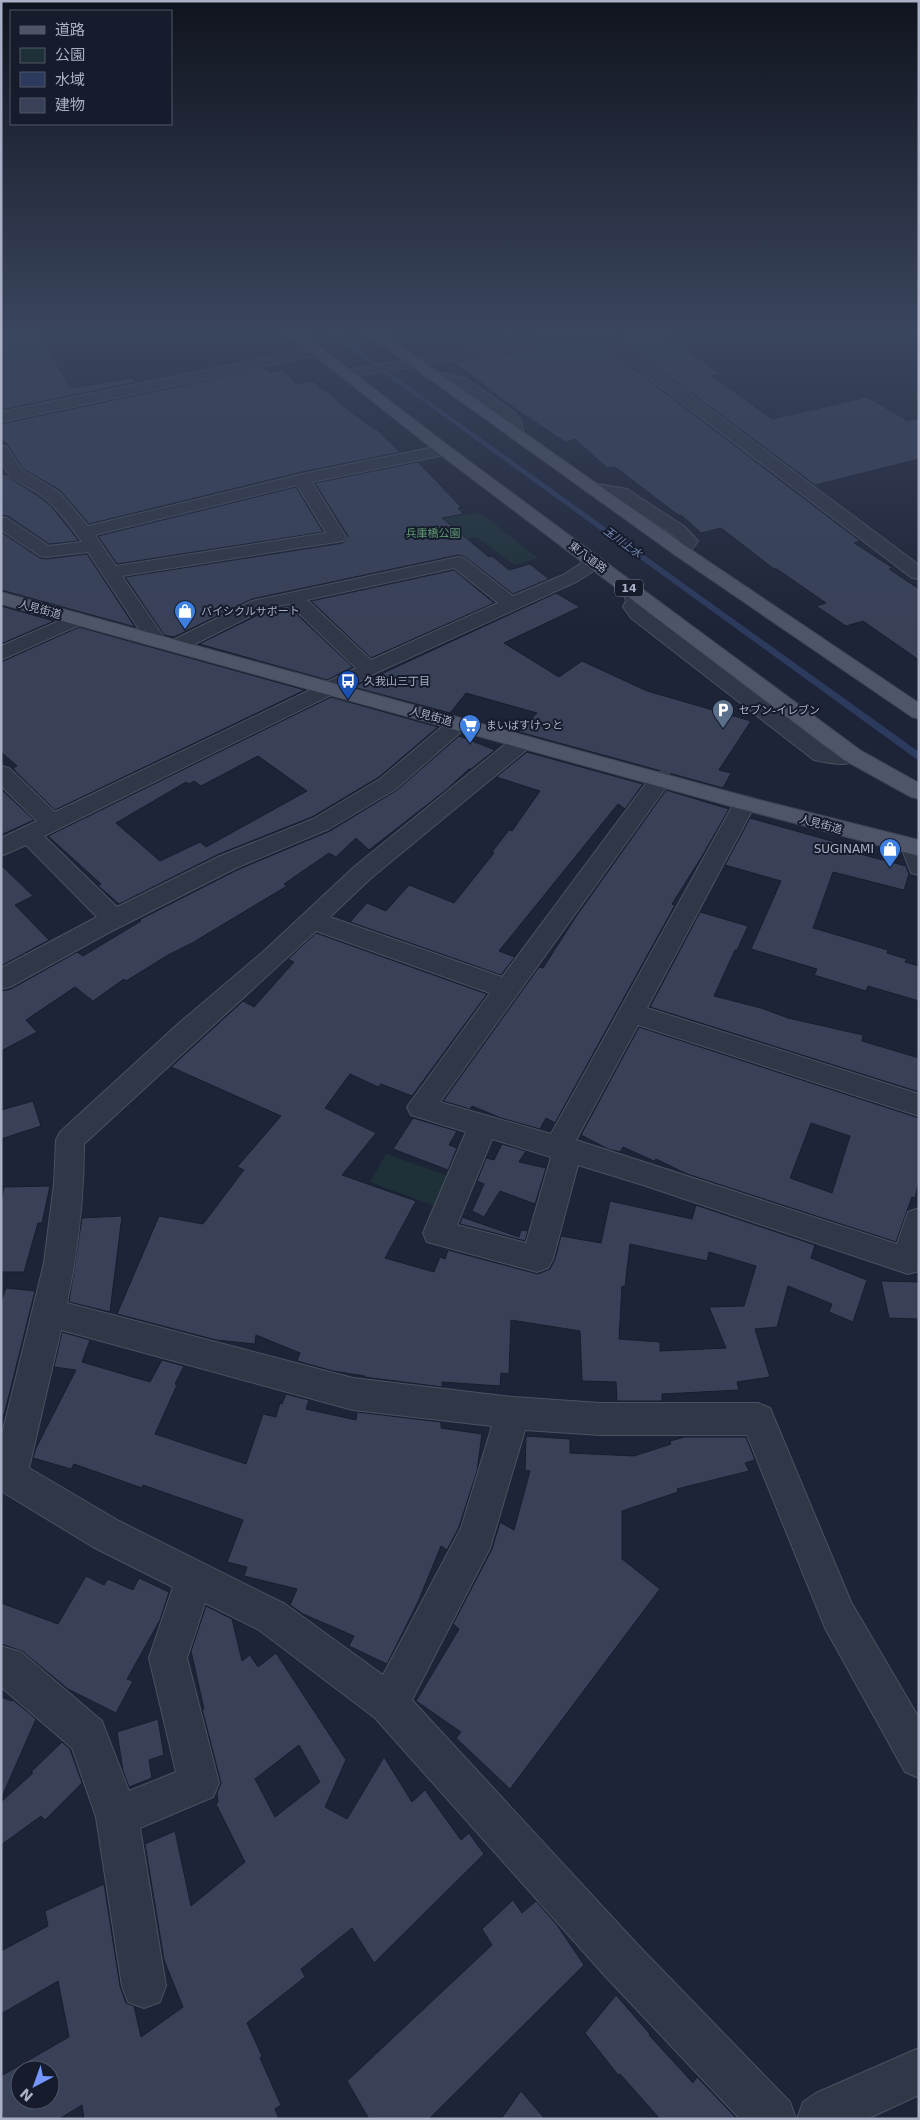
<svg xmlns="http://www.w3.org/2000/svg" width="920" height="2120" viewBox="0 0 920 2120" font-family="'DejaVu Sans','Noto Sans JP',sans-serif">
<rect width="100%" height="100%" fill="#1d2437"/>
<path fill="#1f3138" d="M479 512 538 558 514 565 476 537 407 551 391 528Z
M386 1154 451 1177 435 1206 370 1182Z"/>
<path fill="#2c3a5e" d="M323 329H332L390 373 919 752V761Z"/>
<path fill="#384158" stroke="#181e2e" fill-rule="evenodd" d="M656 329 721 374 712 376 772 419 867 397 908 421 919 418V459L815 485 616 337Z
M23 333 25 335 39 333 70 388 133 378 136 382 1 410V337Z
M591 338 596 340 860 541 854 543 893 568 889 569 919 589V660L863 621 846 626 816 606 826 603 777 569H774L721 528 701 533 681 515H678L615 467 607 468 575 439 565 442 514 408 454 362Z
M264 368 269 372 283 370 297 384 313 381 323 390H326L347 409 374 429H376L399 451H407L302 472 89 524 60 490 23 469 9 446 1 439V424Z
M418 462 461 507 458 508 463 514 442 518 489 557 492 556 509 570 530 564 549 579 513 594 465 557 458 555 252 599 174 637 164 635 125 577 343 543 348 536 315 483Z
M6 474 14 481 37 495 51 506 79 541 49 544 8 516 1 515V475Z
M296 487 323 532 117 564 98 536Z
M1 532 40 558 46 559 87 554 135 627 1 590Z
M454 570 494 603 371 658 311 601Z
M556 593 580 607 504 643 559 677 582 661 647 691 751 721 719 770 731 773 723 788 519 732 537 713 466 693 450 713 353 687Z
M1 606 54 621 1 644Z
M288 606 353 667 327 680 199 644 266 611Z
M79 627 305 690 55 810 17 773 13 768 17 766 1 752V662Z
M331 697 438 727 379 777 312 817 219 854 119 904 102 889 98 886 101 884 48 836ZM258 756 307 791 206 847 200 842 160 861 116 823 186 782 189 784 194 781 201 786Z
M459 736 495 750 471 769H469L446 790 369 850 356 838 336 857 329 853 284 884 287 886 192 943 168 955 126 981 124 979 93 1001 75 987 26 1020 37 1032 1 1051V991L11 989 77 952 83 956 141 921 139 920 237 870 330 831 397 790Z
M527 752 643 784 625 809 618 804 499 951 515 957 501 975 350 922 367 903 386 911 409 885 454 903 494 853 492 852 509 830 512 831 540 791 496 777Z
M1 789 34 820 1 835Z
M666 790 729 809 701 858 672 904 675 905 555 1123 546 1118 540 1129 501 1118 472 1106 470 1109 443 1101 539 967 543 968 575 918Z
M750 818 835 842 833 847 906 866 909 874 904 890 833 872 813 928 888 950 887 953 907 959 905 962 919 966V1001L868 986 866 991 814 975 817 969 751 949 781 881 725 865Z
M1 865 33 896 15 905 49 940 1 966Z
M700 912 748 926 737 950H735L714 996 761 1008 788 1018 863 1035 862 1041 919 1058V1092L650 1007Z
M316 933 487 994 412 1096 381 1084 378 1087 350 1074 325 1108 376 1133 342 1175 416 1201 385 1258 434 1272 440 1257 445 1259 448 1250 538 1274 550 1269 555 1259 561 1236 601 1243 610 1201 692 1219 696 1205 815 1245 811 1258 867 1280 853 1322 829 1312 832 1304 788 1286 777 1327 755 1329 770 1377 737 1382 739 1390 662 1394V1401H617L616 1382 582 1381 580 1331 511 1320 509 1374 501 1373 500 1386 442 1382V1387L364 1377 365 1376 333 1371 297 1361 300 1353 256 1335 255 1344 216 1340 117 1314 159 1216 203 1224 244 1170 237 1167 281 1116 171 1067 243 1001 254 1007 294 962 288 959ZM630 1244 707 1261 709 1252 756 1266 744 1306 709 1307 726 1348 660 1351V1342L619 1339 622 1286 625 1287Z
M639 1027 919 1118V1181L915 1198 912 1197 896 1242 687 1174 656 1159 654 1161 623 1147 620 1152 608 1149 581 1135ZM811 1123 850 1136 832 1193 790 1178Z
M33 1101 41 1126 1 1139V1110Z
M413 1118 457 1131 449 1145 457 1148 448 1170 393 1149Z
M502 1144 526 1151 519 1162 546 1168 535 1204 500 1191 484 1217 472 1211 484 1184 477 1181 486 1158 494 1160Z
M50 1186 42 1223H38L24 1272H1V1201L4 1187Z
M122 1216 110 1312 69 1302 82 1218Z
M462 1217 519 1237 521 1230 528 1231 525 1241 460 1224Z
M881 1281 919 1282V1319L889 1318Z
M6 1288 35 1291 4 1415H1V1302Z
M62 1332 90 1340 82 1362 150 1382 162 1360 184 1366 175 1384 177 1385 155 1434 246 1464 263 1414 276 1417 280 1403 282 1404 286 1394 309 1400 306 1409 356 1420 357 1412 441 1422V1428L482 1434 477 1471 459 1527 447 1550 441 1546 418 1602 387 1664 349 1646 354 1636 303 1614 290 1605 297 1589 244 1576 247 1567 227 1562 243 1520 143 1485 142 1488 74 1464 71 1469 33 1458 36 1448 76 1370 54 1367Z
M526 1436 570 1439V1453L634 1456 671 1444 670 1441 685 1437H746L755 1460 745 1463 749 1471 677 1489 678 1492 622 1511V1559L660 1589 510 1789 456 1738 461 1732 416 1701 459 1629 453 1624 492 1549 500 1522 514 1530 530 1471 525 1470Z
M86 1576 104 1585 108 1579 133 1590 139 1578 169 1592 160 1620 127 1679 133 1681 116 1713 68 1689 22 1651 1 1644V1603L58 1624Z
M206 1606 232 1619 242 1661 250 1655 258 1667 276 1653 346 1760 325 1807 347 1819 384 1757 412 1802 425 1790 461 1840 469 1833 484 1854 374 1963 352 1928 301 1969 305 1977 247 2023 262 2056 260 2058 281 2105 275 2109 279 2119H84L82 2105 59 2119H3L1 2109V2076L69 2037 58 1981 1 2014V1951L48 1926 45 1911 104 1884 120 1986 126 2003 134 2006 141 2037 183 2007 164 1960 145 1844 175 1831 191 1906 245 1862 216 1804 218 1802 217 1793 221 1783 202 1709H204L191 1651ZM299 1745 320 1782 275 1817 255 1779ZM20 2070H50V2100H20Z
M1 1697 12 1701 13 1700 36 1719 1 1799Z
M158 1719 164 1755 149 1760 152 1778 129 1787 123 1771 117 1732Z
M62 1742 70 1749 82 1783 45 1820 41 1816 1 1845V1802L33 1773 31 1772Z
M513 1900 522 1913 536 1901 557 1925 584 1965 429 2119H369L347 2081 492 1945 482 1929Z
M616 1995 650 2034 649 2035 693 2083 697 2077 737 2119H660L620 2074 618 2075 585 2033Z
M521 2091 545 2119H501Z"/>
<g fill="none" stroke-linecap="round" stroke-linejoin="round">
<g stroke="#4b5163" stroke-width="2">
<path id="minor" d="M588 329H617L615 332 608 333 919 565V579L912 578 594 336 346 378 341 377 339 374 341 371 346 370Z
M314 345 319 346 321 349 314 356 309 357 1 422V412L304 350Z
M431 371 465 378 515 413 521 421 524 435 522 438H510L504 419 455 384 426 378 424 375 426 372Z
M1 445 7 447 22 470 59 492 88 526 302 474 444 445 450 447 452 450 450 453 444 455 312 482 346 537 343 541 122 576 165 639 162 643 155 645 148 643 88 552 46 557 40 556 1 530V517L7 518 49 546 82 542C72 528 60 511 47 500 23 478 1 487 1 445ZM297 485 326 533 116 566 95 535Z
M592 483 627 489 685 527 698 541C691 551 687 558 675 555L672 551 679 541 673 535 616 497 586 492 584 488 586 484Z
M458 557 464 558 513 596 563 575 589 558 595 557 601 558 604 562 601 566 578 581 376 673 44 836 117 907 220 856 313 819 380 779 451 719 459 718 467 719 470 724 396 789 329 829 236 868 108 933 10 987 1 989V968L97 917 26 845 1 856V838L37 821 1 786V766L9 768 55 812 356 668 289 604 265 609 185 649 178 651 171 649 168 645 171 641 252 601ZM454 568 498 603 371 660 307 600Z
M631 583 638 585C642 592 645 599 643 607L645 610 828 749C839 751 849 748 860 750L863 755C853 769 829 763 814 760L631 618 623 607 626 601 622 589 624 585Z
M77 613 84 615 87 619 84 623 1 660V646Z
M522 736 530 737 533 742 530 747 370 879 330 917 502 977 653 774 661 772 669 774 672 779 440 1102 551 1134 734 803 737 798 745 796 753 798 756 803 647 1008 919 1094V1116L638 1025 576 1140 897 1244 908 1212 919 1208V1271L908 1274 643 1185 578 1165 553 1259 548 1268 537 1272 427 1242 423 1233 466 1132 411 1115 407 1107 490 993 316 931 84 1144C84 1198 78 1250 67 1303L353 1378 513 1397 600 1403H758L770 1408 851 1602 919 1718V1778L905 1772 825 1628 747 1435H600L525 1430 490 1548 412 1700 637 1944 790 2102 796 2119H740L605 1976 375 1718 259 1630 205 1603 187 1658 219 1783 213 1797 140 1828 166 1986 160 2002 144 2008 128 2002 122 1986 96 1817 72 1748 1 1687V1646L21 1652 102 1721 129 1791 176 1772 149 1658 173 1587 93 1547 1 1491V1438L44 1263 54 1184 56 1140 60 1132 178 1024 264 951 354 867 514 737ZM492 1139 551 1157 526 1243 457 1225ZM61 1330 353 1410 492 1426 461 1528 383 1675 285 1604 119 1521 29 1468Z
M913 839 919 841V875L911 873 901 847 905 842Z
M919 2048V2095L867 2119H797L803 2102 816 2093Z"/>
</g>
<g stroke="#3a4051" stroke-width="2">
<path id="major" d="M281 329H296L450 447 860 750 919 783V799L911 797 844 760 438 453Z
M360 329H376L687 547 919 703V719L912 717 675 555Z
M1 592 752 798 919 840V856L737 808 1 604Z"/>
</g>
<use href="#minor" fill="#303747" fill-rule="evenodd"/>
<use href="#major" fill="#4e5568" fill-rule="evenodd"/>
</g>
<linearGradient id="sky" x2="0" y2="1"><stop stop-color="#10141e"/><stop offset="0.53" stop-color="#3a455e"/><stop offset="1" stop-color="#3a455e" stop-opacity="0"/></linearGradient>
<rect width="920" height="625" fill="url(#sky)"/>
<defs>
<g id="shop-pin" transform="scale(1.125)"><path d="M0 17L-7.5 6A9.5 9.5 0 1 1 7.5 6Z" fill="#3f7fe0" stroke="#161c2b"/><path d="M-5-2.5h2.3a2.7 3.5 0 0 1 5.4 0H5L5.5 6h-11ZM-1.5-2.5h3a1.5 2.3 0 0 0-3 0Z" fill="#fff"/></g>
<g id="bus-pin" transform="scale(1.125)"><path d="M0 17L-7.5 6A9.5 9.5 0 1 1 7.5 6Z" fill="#1a4fb4" stroke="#161c2b"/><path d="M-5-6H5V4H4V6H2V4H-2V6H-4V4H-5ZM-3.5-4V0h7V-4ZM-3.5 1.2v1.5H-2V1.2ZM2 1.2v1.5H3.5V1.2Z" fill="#fff"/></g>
<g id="parking-pin" transform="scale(1.125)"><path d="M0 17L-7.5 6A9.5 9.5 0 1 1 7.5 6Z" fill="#5c6f8a" stroke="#161c2b"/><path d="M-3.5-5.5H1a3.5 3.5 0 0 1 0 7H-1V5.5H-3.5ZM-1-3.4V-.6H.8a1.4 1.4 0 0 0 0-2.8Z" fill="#fff"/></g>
<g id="supermarket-pin" transform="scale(1.125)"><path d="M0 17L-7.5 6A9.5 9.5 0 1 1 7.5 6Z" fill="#3f7fe0" stroke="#161c2b"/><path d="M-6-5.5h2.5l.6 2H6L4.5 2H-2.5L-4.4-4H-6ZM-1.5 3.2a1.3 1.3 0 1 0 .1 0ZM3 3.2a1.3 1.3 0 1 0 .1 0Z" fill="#fff"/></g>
</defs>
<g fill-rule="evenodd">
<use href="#shop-pin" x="185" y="611"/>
<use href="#bus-pin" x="348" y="681"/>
<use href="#parking-pin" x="723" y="710"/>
<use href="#supermarket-pin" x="470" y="725"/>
<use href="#shop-pin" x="890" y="849"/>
</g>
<g text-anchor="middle" stroke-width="4" stroke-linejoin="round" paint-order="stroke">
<g font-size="11" fill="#609774" stroke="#161c2b">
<text x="433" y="537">兵庫橋公園</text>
</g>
<g font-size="11" font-style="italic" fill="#7788b5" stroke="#161c2b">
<text transform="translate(623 542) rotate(36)" y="4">玉川上水</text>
</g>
<g font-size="11" fill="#aab0c5" stroke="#161c2b">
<text transform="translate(588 557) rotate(37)" y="4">東八道路</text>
<text transform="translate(40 609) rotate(15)" y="4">人見街道</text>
<text transform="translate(431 716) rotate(15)" y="4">人見街道</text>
<text transform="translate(821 824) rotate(15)" y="4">人見街道</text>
</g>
<rect fill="#161c2b" stroke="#7e8497" stroke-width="1" x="615" y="579.5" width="28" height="17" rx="4"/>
<g font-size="11" font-weight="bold" fill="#aab0c5">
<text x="629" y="592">14</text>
</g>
<g font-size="11" fill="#aab0c5" stroke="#161c2b" text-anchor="start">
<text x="201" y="615">バイシクルサポート</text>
<text x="364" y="685">久我山三丁目</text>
<text x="739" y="714">セブン-イレブン</text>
<text x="486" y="729">まいばすけっと</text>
</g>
<g font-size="12" fill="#aab0c5" stroke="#161c2b" text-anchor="end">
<text x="874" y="853">SUGINAMI</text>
</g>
</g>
<rect width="920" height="2120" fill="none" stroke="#aab0c5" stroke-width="5"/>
<rect x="10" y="10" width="162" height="115" fill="#161c2b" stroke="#515769"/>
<rect x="20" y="26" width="25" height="8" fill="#4e5568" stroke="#515769"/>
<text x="55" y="35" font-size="15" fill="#aab0c5">道路</text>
<rect x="20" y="48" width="25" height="15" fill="#1f3138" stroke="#515769"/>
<text x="55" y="60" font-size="15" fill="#aab0c5">公園</text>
<rect x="20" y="72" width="25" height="15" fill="#2c3a5e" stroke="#515769"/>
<text x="55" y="85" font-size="15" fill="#aab0c5">水域</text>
<rect x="20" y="98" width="25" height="15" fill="#384158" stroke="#515769"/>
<text x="55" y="110" font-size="15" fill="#aab0c5">建物</text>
<g transform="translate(35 2085) rotate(221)"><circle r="24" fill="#161c2b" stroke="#515769"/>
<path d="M0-4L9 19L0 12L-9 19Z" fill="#7596ff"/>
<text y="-8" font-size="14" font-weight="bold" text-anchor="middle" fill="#aab0c5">N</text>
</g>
</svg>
